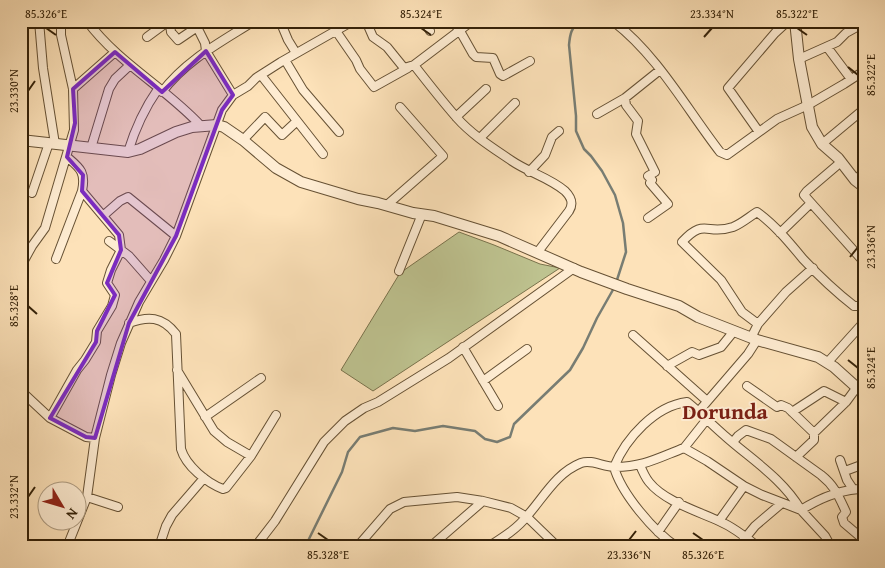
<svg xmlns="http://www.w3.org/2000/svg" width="885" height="568" viewBox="0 0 885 568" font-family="'Gentium Book Plus',serif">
<rect width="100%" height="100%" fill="#fde2b9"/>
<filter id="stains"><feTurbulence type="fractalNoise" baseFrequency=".004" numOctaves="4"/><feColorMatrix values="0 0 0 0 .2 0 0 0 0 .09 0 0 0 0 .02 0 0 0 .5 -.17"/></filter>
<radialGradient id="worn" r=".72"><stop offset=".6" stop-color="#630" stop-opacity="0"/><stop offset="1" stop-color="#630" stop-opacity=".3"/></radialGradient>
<path fill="#bec390" stroke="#79724c" d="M459 232 494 245 540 264 560 268 373 391 341 370 400 273Z"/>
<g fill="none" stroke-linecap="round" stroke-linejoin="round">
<path stroke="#787d73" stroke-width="2.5" d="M580 21C571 28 570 34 569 45L576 116V131L584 149 591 156 602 171 615 195 623 223 626 252 616 283
M305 547 342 472 348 452 360 437 393 428 415 431 443 426 475 431 485 439 497 442 510 437 514 424 570 370 583 348 597 318 614 288"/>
<g stroke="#665134" stroke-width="10">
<path id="minor" d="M39 21 43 68 55 144
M87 21C118 63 166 88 201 126
M194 21 205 43 206 51 233 95
M280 21 288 40 296 53
M331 21 336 31 356 60 360 69 374 87 408 68
M366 21 373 37 387 47 404 68 414 65C428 83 442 101 457 118 472 135 493 148 512 161 528 172 550 178 565 191 571 197 574 203 569 211L537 253
M424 21 430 31
M452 21 460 31 473 54 476 57 493 58 500 74 503 76 530 61
M614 22C658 56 686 108 720 152L727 155 777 119 808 105 844 84 864 71
M147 37 166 23 170 24 171 32 178 40 206 21
M827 47 851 79
M799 59 837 42 846 33 864 23
M285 60 303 90 339 132
M414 65 472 21
M261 75 323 154
M73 89 115 52
M162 92C186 60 221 42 254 21
M625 98 626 105 638 121 636 134 655 172 648 176 652 180 650 183 668 204 648 218
M597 114 625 98 660 70
M456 117 486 89
M759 132 728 88 775 33 788 21
M480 138 515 103
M243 140 265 117 282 135 297 121
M822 144 864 109
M91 148 109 89 115 79 130 65
M128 152C135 129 144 109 158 89
M841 162 807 191 804 195 864 262
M529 172 545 155 552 137 559 131
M855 180 864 172
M32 193 49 143
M387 205 443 156 400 107
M104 215 120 201 128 197 176 236
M780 233 811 203
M109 241 129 256 151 281
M56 259 82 191
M21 266 32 246 45 228 74 130 73 89 61 35V28L63 21
M399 271 422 214
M129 323C148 316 162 316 176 334L181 449C186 466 207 483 223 489L226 488 251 456 276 415
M758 324 786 292 813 268
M633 335 707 401
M751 338 758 324 742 312 721 280 682 242C705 217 706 236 733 227 741 224 749 217 757 212 775 225 789 242 803 259 819 276 836 292 854 306H859L864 301
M463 347 498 406
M827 363 864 322
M667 366 692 352 699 355 721 347 734 331
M177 370 214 431 227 442 251 456
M483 381 527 349
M747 386 777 407 781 405 788 408 814 433
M21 391 50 418 86 437 95 438
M699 411 748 354 757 340
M792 412 824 391 846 402
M205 417 261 378
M50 418 77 370 85 360 96 342 97 331 112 306 115 295 107 283 111 270 121 250 119 235 82 191C86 172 80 168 67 157
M733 442 738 436 746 430 771 439 821 475C835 486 839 497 846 512L842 517 844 523 864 540
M684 448 707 419
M796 457 814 440V433L846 402 857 387
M840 460 847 480 853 489
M640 465C642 470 645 477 649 482 664 501 697 511 719 521 733 527 746 537 758 547
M845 471 864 464
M87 497 118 507
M719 521 744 486
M658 532 679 502
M67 547 87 497 95 438 111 375 121 343 139 302 164 260 176 236 222 110 233 95 248 86 256 78 281 62 353 21
M159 547 166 526 172 515 204 478
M255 547 275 521 324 442 345 421 364 408 378 402 449 358 574 268
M357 547 390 509 404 502 457 497 483 501 511 508 527 517 558 547
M430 547 483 501
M488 547C502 538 517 529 527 516 544 497 556 473 581 463 592 459 603 467 615 467 643 467 658 458 684 448L707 461 744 486 762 495 801 510 825 536 831 547
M677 547C654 532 621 493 614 467 626 438 655 406 687 402 701 413 712 425 725 436 752 460 782 478 801 510 820 498 841 489 864 489
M738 547 755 526 782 503"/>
</g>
<g stroke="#665134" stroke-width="12">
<path id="tertiary" d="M795 21 799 59 812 127 822 144 838 158 855 180 864 187
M21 140 128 152 140 149 176 132 192 127 217 125 224 127 243 140 276 168 301 182 358 199 378 203 413 213 434 216 499 236 581 272 627 289 679 306 698 317 757 340 818 357 834 367 864 394"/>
</g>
<use href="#minor" stroke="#feecd2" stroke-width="8"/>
<use href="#tertiary" stroke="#feecd2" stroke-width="10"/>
</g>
<path fill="#7b2cbf" fill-opacity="0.2" stroke="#7b2cbf" stroke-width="4" stroke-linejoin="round" d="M206 51 233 95 222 110 176 236 129 323 95 438 86 437 50 418 96 342 97 331 115 295 107 283 121 250 119 235 82 191 83 175 67 157 75 123 73 89 115 52 162 92Z"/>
<path fill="none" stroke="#342108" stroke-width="2" d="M46 28 56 35M421 28 431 35M797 28 807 35M704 37 712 28M848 67 858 75M28 91 35 81M850 257 858 247M28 306 37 314M848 360 858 368M28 497 35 487M318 533 328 540M693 533 703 540M629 540 636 531"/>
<g text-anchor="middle" stroke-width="4" stroke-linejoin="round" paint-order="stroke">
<g font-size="22" font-weight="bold" fill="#7a1f14" stroke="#feecd2">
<text x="725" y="419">Dorunda</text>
</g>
</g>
<rect width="885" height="568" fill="none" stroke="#fde2b9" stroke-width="55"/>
<g transform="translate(62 506) rotate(128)"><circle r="24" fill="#feecd2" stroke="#ad9b81"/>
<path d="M0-4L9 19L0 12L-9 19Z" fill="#8f2418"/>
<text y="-8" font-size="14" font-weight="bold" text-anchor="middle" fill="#342108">N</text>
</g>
<rect x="28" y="28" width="830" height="512" fill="none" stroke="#342108" stroke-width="2"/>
<g font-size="12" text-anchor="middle" fill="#342108">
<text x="46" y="18">85.326°E</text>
<text x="421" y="18">85.324°E</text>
<text x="712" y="18">23.334°N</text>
<text x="797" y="18">85.322°E</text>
<text transform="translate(871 75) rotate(-90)" y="4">85.322°E</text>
<text transform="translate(14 91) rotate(-90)" y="4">23.330°N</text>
<text transform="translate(871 247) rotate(-90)" y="4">23.336°N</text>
<text transform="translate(14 306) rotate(-90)" y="4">85.328°E</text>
<text transform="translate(871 368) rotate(-90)" y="4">85.324°E</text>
<text transform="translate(14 497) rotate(-90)" y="4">23.332°N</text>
<text x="328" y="559">85.328°E</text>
<text x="629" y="559">23.336°N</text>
<text x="703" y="559">85.326°E</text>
</g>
<rect width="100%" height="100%" filter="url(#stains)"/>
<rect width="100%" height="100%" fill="url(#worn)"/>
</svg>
